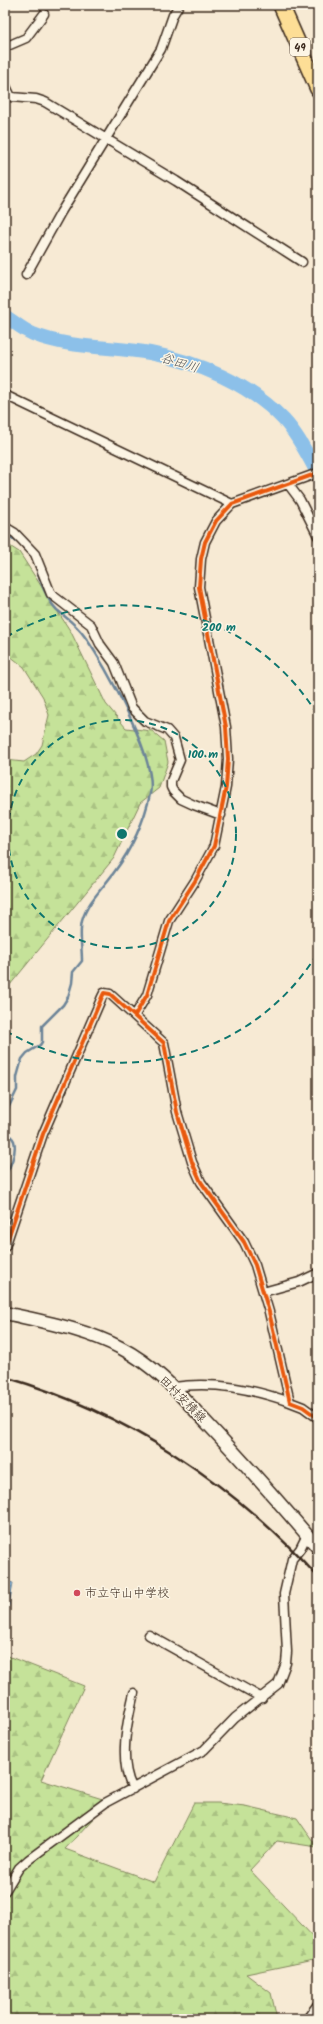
<svg xmlns="http://www.w3.org/2000/svg" width="323" height="2024" viewBox="0 0 323 2024" font-family="Kalam,'Klee One',sans-serif">
<defs>
<pattern id="forest-firs" width="22" height="20" patternUnits="userSpaceOnUse"><rect width="22" height="20" fill="#c5e299"/><path d="M5 1l3.5 6h-7zM16 11l3.5 6h-7z" fill="#aac283"/></pattern>
<pattern id="water-waves" width="16" height="10" patternUnits="userSpaceOnUse"><rect width="16" height="10" fill="#8cc0e9"/><path d="M0 5q4-4 8 0t8 0" fill="none" stroke="#749cbc"/></pattern>
</defs>
<rect width="100%" height="100%" fill="#f7ead4"/>
<filter id="ink" filterUnits="userSpaceOnUse"><feTurbulence type="fractalNoise" baseFrequency=".025" numOctaves="2"/><feDisplacementMap in="SourceGraphic" scale="8" xChannelSelector="R" yChannelSelector="G"/><feConvolveMatrix kernelMatrix="1 2 1 2 8 2 1 2 1" color-interpolation-filters="sRGB"/></filter>
<g filter="url(#ink)">
<path fill="url(#forest-firs)" stroke="#80865c" d="M5 543 19 552 71 632 106 704 126 728 152 731 164 741 168 762 159 788 140 803 114 858 5 991V760L24 762 36 754 42 745 49 715 43 697 24 667 5 652Z
M5 1655 84 1686 41 1780 109 1801 65 1849 154 1882 194 1803H218L245 1806 297 1818 317 1847 277 1841 250 1870 318 1942V1959L246 1974 271 1993 277 2019H5Z"/>
<path fill="url(#water-waves)" stroke="#6c8498" d="M5 1581 13 1583 8 1611 5 1610Z"/>
<g fill="none" stroke-linecap="round" stroke-linejoin="round">
<path stroke="#6c8498" stroke-width="2.5" d="M5 536 20 542
M5 1115 17 1090V1077L22 1059 27 1053 40 1045 42 1042V1026L63 1005 68 997 72 983 73 972 82 961C82 947 79 934 82 921 87 902 104 887 115 871 131 850 145 820 150 794 158 760 106 666 85 637 77 625 68 619 57 610 45 598 40 580 35 564
M5 1125C7 1137 12 1135 14 1141 17 1151 10 1167 5 1176"/>
<path stroke="#8cc0e9" stroke-width="14" d="M5 316C14 322 23 330 33 334 70 349 112 346 150 353 198 362 250 384 284 420 298 435 308 456 318 474"/>
<g stroke="#3b2a1e" stroke-width="11">
<path id="street" d="M5 47 26 38 44 14
M5 84 11 97 36 99 45 102 176 181 302 262
M26 275 61 212 161 49 173 15 179 5
M5 395 232 504
M288 484 300 500 318 536
M5 527 15 533 35 554 51 594 91 625 100 644 114 663 132 708 145 721 167 730 174 738 180 760 171 781V787L173 791 181 799 194 805 221 815
M135 1015 147 995 169 921 195 881 214 846 226 787 228 759 226 727 199 587 201 559 205 542 216 521 232 504 318 473
M5 1247 43 1134 102 997 104 993 110 994 164 1043 177 1112 192 1162 201 1182 244 1242 255 1265 269 1312 290 1402 303 1407 318 1418
M263 1292 299 1282 318 1273
M174 1387C214 1381 252 1389 290 1402
M149 1635 262 1698
M133 1789C118 1762 127 1722 134 1693
M5 1891 19 1868 28 1860 105 1803 204 1750 235 1718 278 1684 286 1663 287 1652 284 1594 292 1559 300 1549 307 1535
M307 2019 318 2004"/>
</g>
<g stroke="#3b2a1e" stroke-width="15">
<path id="secondary" d="M5 1313C44 1322 85 1329 121 1348 154 1365 178 1392 203 1419 243 1461 281 1504 318 1548"/>
</g>
<g stroke="#3b2a1e" stroke-width="18">
<path id="highway" d="M281 5 318 89"/>
</g>
<use href="#street" stroke="#fcf5e5" stroke-width="8"/>
<use href="#secondary" stroke="#fcf5e5" stroke-width="12"/>
<use href="#highway" stroke="#fdde96" stroke-width="15"/>
<path stroke="#3b2a1e" stroke-width="2.5" d="M5 1377C126 1412 234 1484 318 1577"/>
<g stroke="#fcf5e5" stroke-width="6">
<path id="cycleway" d="M135 1015 147 995 169 921 195 881 214 846 226 787 228 759 226 727 199 587 201 559 205 542 216 521 232 504 318 473
M5 1247 43 1134 102 997 104 993 110 994 164 1043 177 1112 192 1162 201 1182 244 1242 255 1265 269 1312 290 1402 303 1407 318 1418"/>
</g>
<use href="#cycleway" stroke="#e8590c" stroke-width="4"/>
</g>
</g>
<g fill="none" stroke="#0f766e" stroke-width="2" stroke-dasharray="7 5">
<circle cx="122" cy="834" r="114"/>
<path d="M317 954A229 229 0 0 1 6 1031M6 637A229 229 0 0 1 317 714"/>
</g>
<circle fill="#d1495b" stroke="#fcf5e5" stroke-width="1.5" cx="77" cy="1593" r="4"/>
<g text-anchor="middle" stroke-width="3" stroke-linejoin="round" paint-order="stroke">
<rect fill="#fcf5e5" stroke="#75675a" stroke-width="1" x="290" y="38" width="20" height="18" rx="3"/>
<g font-size="11" font-weight="bold" fill="#3b2a1e">
<text x="300" y="51">49</text>
</g>
<g font-size="12" fill="#3b2a1e" stroke="#fcf5e5">
<text transform="translate(183 1399) rotate(45)" y="4">田村安積線</text>
</g>
<g font-size="12" fill="#3b2a1e" stroke="#fcf5e5" text-anchor="start">
<text x="85" y="1597">市立守山中学校</text>
</g>
<g font-size="13" font-style="italic" fill="#53575b" stroke="#fcf5e5">
<text transform="translate(180 362) rotate(17)" y="5">谷田川</text>
</g>
</g>
<circle cx="122" cy="834" r="6" fill="#0f766e" stroke="#fcf5e5" stroke-width="2"/>
<g font-size="12" text-anchor="middle" font-weight="bold" fill="#0f766e" stroke="#fcf5e5" stroke-width="3" stroke-linejoin="round" paint-order="stroke">
<text x="219" y="631">200 m</text>
<text x="203" y="758">100 m</text>
</g>
<rect width="323" height="2024" fill="none" stroke="#fcf5e5" stroke-width="20"/>
<rect x="10" y="10" width="303" height="2004" fill="none" stroke="#3b2a1e" stroke-width="1.5" filter="url(#ink)"/>
</svg>
